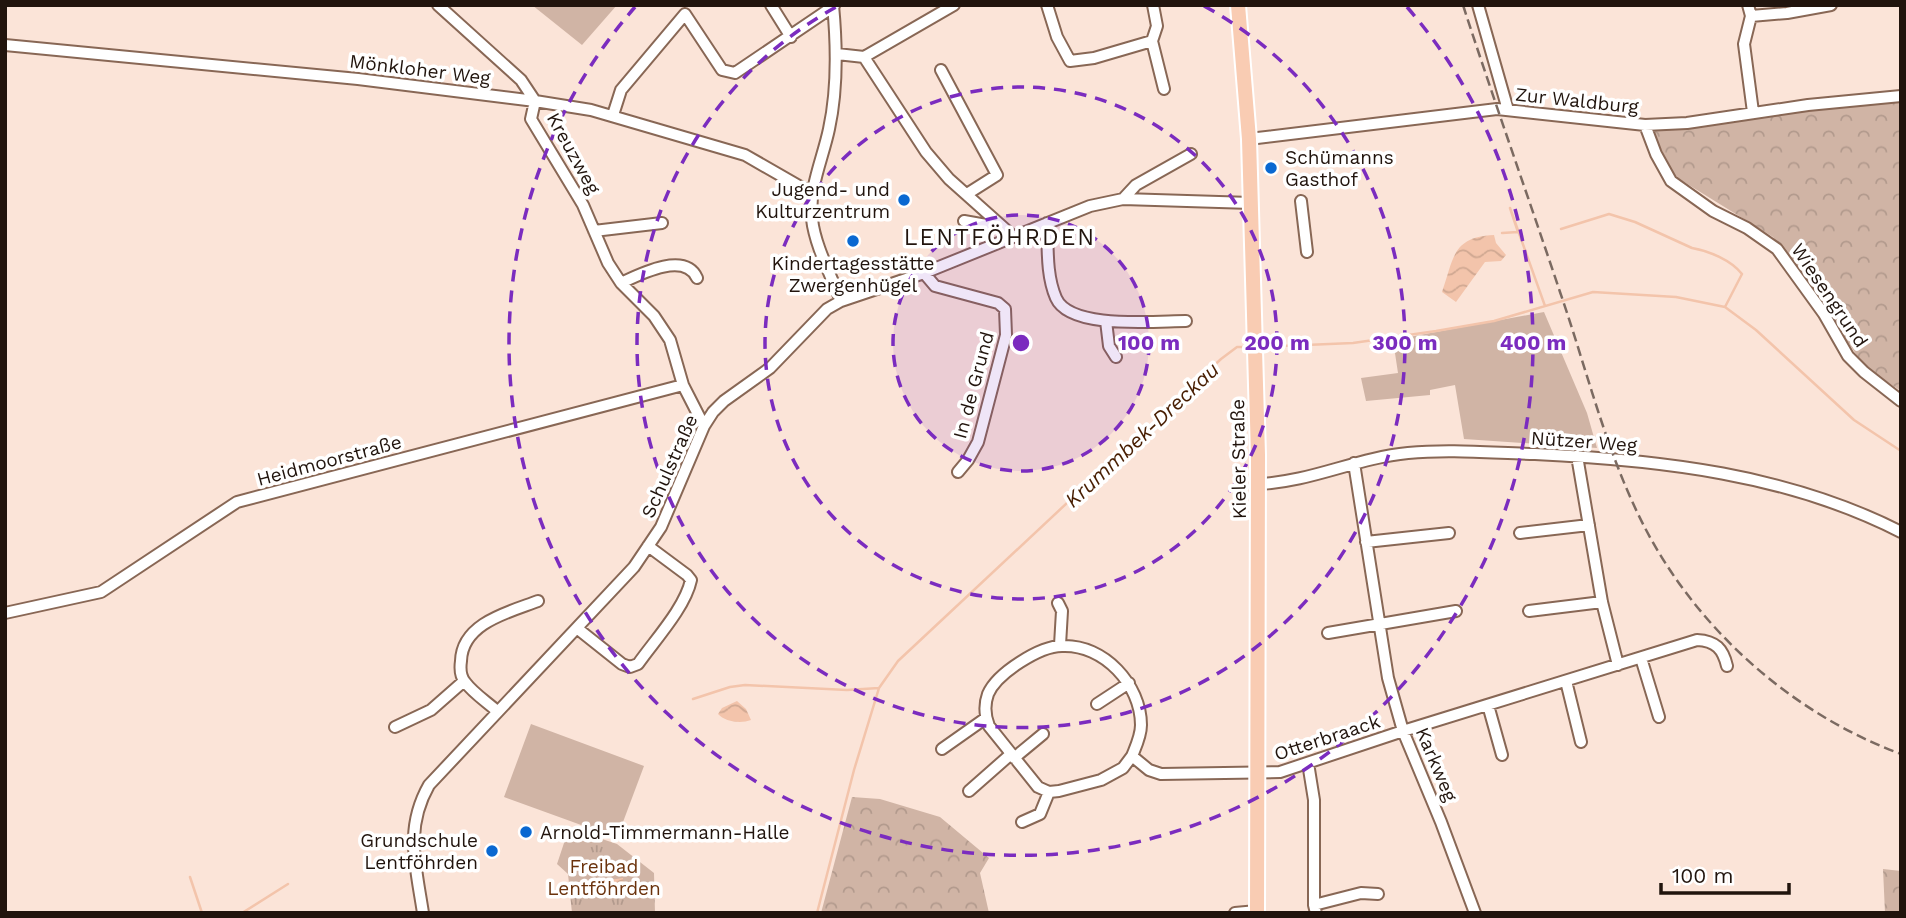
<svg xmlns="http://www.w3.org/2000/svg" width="1906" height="918" viewBox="0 0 1906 918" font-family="'Work Sans',sans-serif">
<defs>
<pattern id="forest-crowns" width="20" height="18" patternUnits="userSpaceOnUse" patternTransform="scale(1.75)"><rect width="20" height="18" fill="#d0b4a5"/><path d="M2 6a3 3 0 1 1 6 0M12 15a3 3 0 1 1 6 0" fill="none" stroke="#b29a8d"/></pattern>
<pattern id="park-tufts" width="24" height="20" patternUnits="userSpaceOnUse" patternTransform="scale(1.75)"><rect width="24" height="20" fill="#d0b4a5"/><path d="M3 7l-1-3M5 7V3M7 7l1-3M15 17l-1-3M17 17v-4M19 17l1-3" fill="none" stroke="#b29a8d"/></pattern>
<pattern id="water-waves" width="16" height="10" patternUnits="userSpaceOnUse" patternTransform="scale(1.75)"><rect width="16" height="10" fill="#f3c4ab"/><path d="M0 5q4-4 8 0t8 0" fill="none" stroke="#d0a892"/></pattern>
</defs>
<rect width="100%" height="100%" fill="#fbe4d8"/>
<path fill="#d0b4a5" d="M532 5H617L582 45Z
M1544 312 1587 413 1597 448 1464 439 1455 385 1430 390V395L1366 401 1361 378 1398 373 1393 340Z
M531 724 644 766 617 838 504 797Z"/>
<path fill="url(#forest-crowns)" d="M1901 100V391L1866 368 1773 237 1676 177 1651 130 1809 108Z
M852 797 880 799 940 817 989 858 980 873 989 913H821Z
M1883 869 1901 871V913H1885Z"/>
<path fill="url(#park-tufts)" d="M569 828 617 844 654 873 655 913H572L568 874 557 864Z"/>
<path fill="url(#water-waves)" d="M1494 235 1496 243 1506 255 1501 261 1485 262 1456 302 1442 292C1454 258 1452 237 1494 235Z
M737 701 746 709 751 720C741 724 725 722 718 714L722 708Z
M623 878 625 891 584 897 582 884Z"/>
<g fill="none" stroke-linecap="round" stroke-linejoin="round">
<path stroke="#f3c4ab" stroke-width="2.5" d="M1561 229 1609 214 1635 222 1692 248C1709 251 1731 260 1742 274L1725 307
M1502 233 1518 232 1510 208 1545 306
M1261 347 1353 343 1436 331 1494 321 1593 292 1676 297 1725 307 1756 330 1854 420 1901 451
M693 699 730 687 745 685 847 690 879 688
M190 877 202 913
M242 913 288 884
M817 913 854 770 879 688 898 661 1221 359 1237 347H1251"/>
<g stroke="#886755" stroke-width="14">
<path id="minor" d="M438 5 521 80 535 101 531 119 583 205 608 263 621 283 654 316 670 340 683 385 704 426
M771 5 791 37
M833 5C837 47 838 88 829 129 823 158 808 190 812 219 815 246 831 275 841 301
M1047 5 1057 37 1070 61 1094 58 1152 41
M1153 5 1157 26 1152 41 1164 89
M1478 5 1508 110
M1748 5 1751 16 1744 44 1753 112
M1751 16 1787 13 1831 5
M5 45 358 79 535 101 591 110 745 155 813 194
M837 54 864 57 954 5
M864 57 926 152 949 179 1014 237
M941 70 997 175 967 194
M613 115 621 90 685 14 722 70 735 73 834 6
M1645 125 1656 154 1671 181 1713 211 1747 228 1777 249 1824 314 1848 356 1864 372 1901 401
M1249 139 1497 109 1645 125 1687 123 1808 105 1901 96
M1123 199 1136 185 1191 154
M1301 201 1307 252
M964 221 1003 228
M1047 223C1048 247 1046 275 1056 298 1070 330 1156 321 1186 321
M594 231 662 223
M924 273 935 286 998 303 1005 309 1006 335 978 442 968 460 958 472
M621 283C640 274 685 251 697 278
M1106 321 1109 346 1116 357
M1577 456 1602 602 1618 665
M1354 463 1388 678 1403 731 1441 822 1475 913
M1258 484C1311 482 1356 458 1408 453 1450 449 1493 453 1535 454 1660 460 1788 474 1901 532
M1520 533 1589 525
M1366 542 1449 533
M1058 603 1062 611 1060 645
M1529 611 1602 602
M5 613 101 592 237 502 683 385
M578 629 622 664 630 667 638 664C654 641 685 608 691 580L687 575 648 546
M1328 633 1456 611
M1641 658 1659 717
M1566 681 1581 742
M1097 704 1129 683
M1488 705 1502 755
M497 711C487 702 473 693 465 682 460 676 460 668 461 661 462 623 509 612 538 601
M395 727 431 710 464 681
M942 749 986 718
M1132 756 1123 768 1101 780 1059 791 1049 792 1038 787 989 726C985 716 984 705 988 694 997 673 1040 646 1062 646 1104 644 1141 685 1141 725 1141 736 1136 746 1132 756L1149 770 1161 774 1280 772 1403 731 1697 640C1716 641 1723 649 1727 666
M1014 758 1043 734
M1308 763 1314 800V905L1316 913
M969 791 1011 754
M1022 822 1040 814 1049 792
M1314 905 1361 893 1378 894
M423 913C416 866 404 829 429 785L634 567 661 527 704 426 713 412 724 401 770 368 827 309 841 301 924 273 1090 206 1123 199 1251 203
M1235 913 1257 911"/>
</g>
<g stroke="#fff" stroke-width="18">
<path id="major" d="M1238 5 1249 139 1258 455 1257 913"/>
</g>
<use href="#minor" stroke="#fff" stroke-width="10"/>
<use href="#major" stroke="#f9ccb3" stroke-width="14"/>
<path stroke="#7b6a61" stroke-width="2.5" stroke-dasharray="10 5" stroke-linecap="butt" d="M1463 5C1494 101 1528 196 1560 292 1587 370 1606 452 1644 526 1697 629 1792 714 1901 754"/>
</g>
<circle cx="1021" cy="343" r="128" fill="#7b2cbf" fill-opacity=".12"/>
<g fill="none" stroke="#7b2cbf" stroke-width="3.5" stroke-dasharray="12 9">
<circle cx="1021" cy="343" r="128"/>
<circle cx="1021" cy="343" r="256"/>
<path d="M1204 6A384 384 0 1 1 838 6"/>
<path d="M1407 7A512 512 0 1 1 635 7"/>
</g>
<g fill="#0a68d1" stroke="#fff" stroke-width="2.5">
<circle cx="1271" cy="168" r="7"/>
<circle cx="904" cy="200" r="7"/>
<circle cx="853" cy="241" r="7"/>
<circle cx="526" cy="832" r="7"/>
<circle cx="492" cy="851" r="7"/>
</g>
<g text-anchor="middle" stroke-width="7" stroke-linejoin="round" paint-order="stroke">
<g font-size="19" fill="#21140d" stroke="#fff">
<text transform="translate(420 69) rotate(7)" y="7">Mönkloher Weg</text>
<text transform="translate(1577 100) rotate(6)" y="7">Zur Waldburg</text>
<text transform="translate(574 153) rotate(61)" y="7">Kreuzweg</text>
<text transform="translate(1830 295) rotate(56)" y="7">Wiesengrund</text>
<text transform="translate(973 385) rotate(-75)" y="7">In de Grund</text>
<text transform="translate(1584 441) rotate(4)" y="7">Nützer Weg</text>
<text transform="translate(1238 459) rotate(-91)" y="7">Kieler Straße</text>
<text transform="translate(329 460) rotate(-15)" y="7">Heidmoorstraße</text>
<text transform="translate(669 466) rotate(-66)" y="7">Schulstraße</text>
<text transform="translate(1327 737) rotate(-18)" y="7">Otterbraack</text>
<text transform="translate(1437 764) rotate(67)" y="7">Karkweg</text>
</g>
<g font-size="19" fill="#21140d" stroke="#fff" text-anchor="start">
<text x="1285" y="164">Schümanns<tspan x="1285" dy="22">Gasthof</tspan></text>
<text x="890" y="196" text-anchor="end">Jugend- und<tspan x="890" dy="22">Kulturzentrum</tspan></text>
<text x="853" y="270" text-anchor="middle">Kindertagesstätte<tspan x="853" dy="22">Zwergenhügel</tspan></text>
<text x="540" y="839">Arnold-Timmermann-Halle</text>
<text x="478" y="847" text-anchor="end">Grundschule<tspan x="478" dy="22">Lentföhrden</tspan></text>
</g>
<g font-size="19" fill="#6a320c" stroke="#fff">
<text x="604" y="873">Freibad<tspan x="604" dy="22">Lentföhrden</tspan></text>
</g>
<g font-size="21" font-style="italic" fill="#481e02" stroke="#fff">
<text transform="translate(1142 435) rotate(-43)" y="7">Krummbek-Dreckau</text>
</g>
<g font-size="23" letter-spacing="2" fill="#21140d" stroke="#fff">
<text x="1000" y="245">LENTFÖHRDEN</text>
</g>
</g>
<circle cx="1021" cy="343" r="10" fill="#7b2cbf" stroke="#fff" stroke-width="3.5"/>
<g font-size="21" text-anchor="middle" font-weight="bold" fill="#7b2cbf" stroke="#fff" stroke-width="7" stroke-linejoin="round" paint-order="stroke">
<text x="1149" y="350">100 m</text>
<text x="1277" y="350">200 m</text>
<text x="1405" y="350">300 m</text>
<text x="1533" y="350">400 m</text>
</g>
<rect width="1906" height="918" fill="none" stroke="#21140d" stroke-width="14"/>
<path d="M1661 883v10h128v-10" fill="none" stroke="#21140d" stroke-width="3.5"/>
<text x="1672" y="883" font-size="21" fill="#21140d" stroke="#ffffff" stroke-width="5" paint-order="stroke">100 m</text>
</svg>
